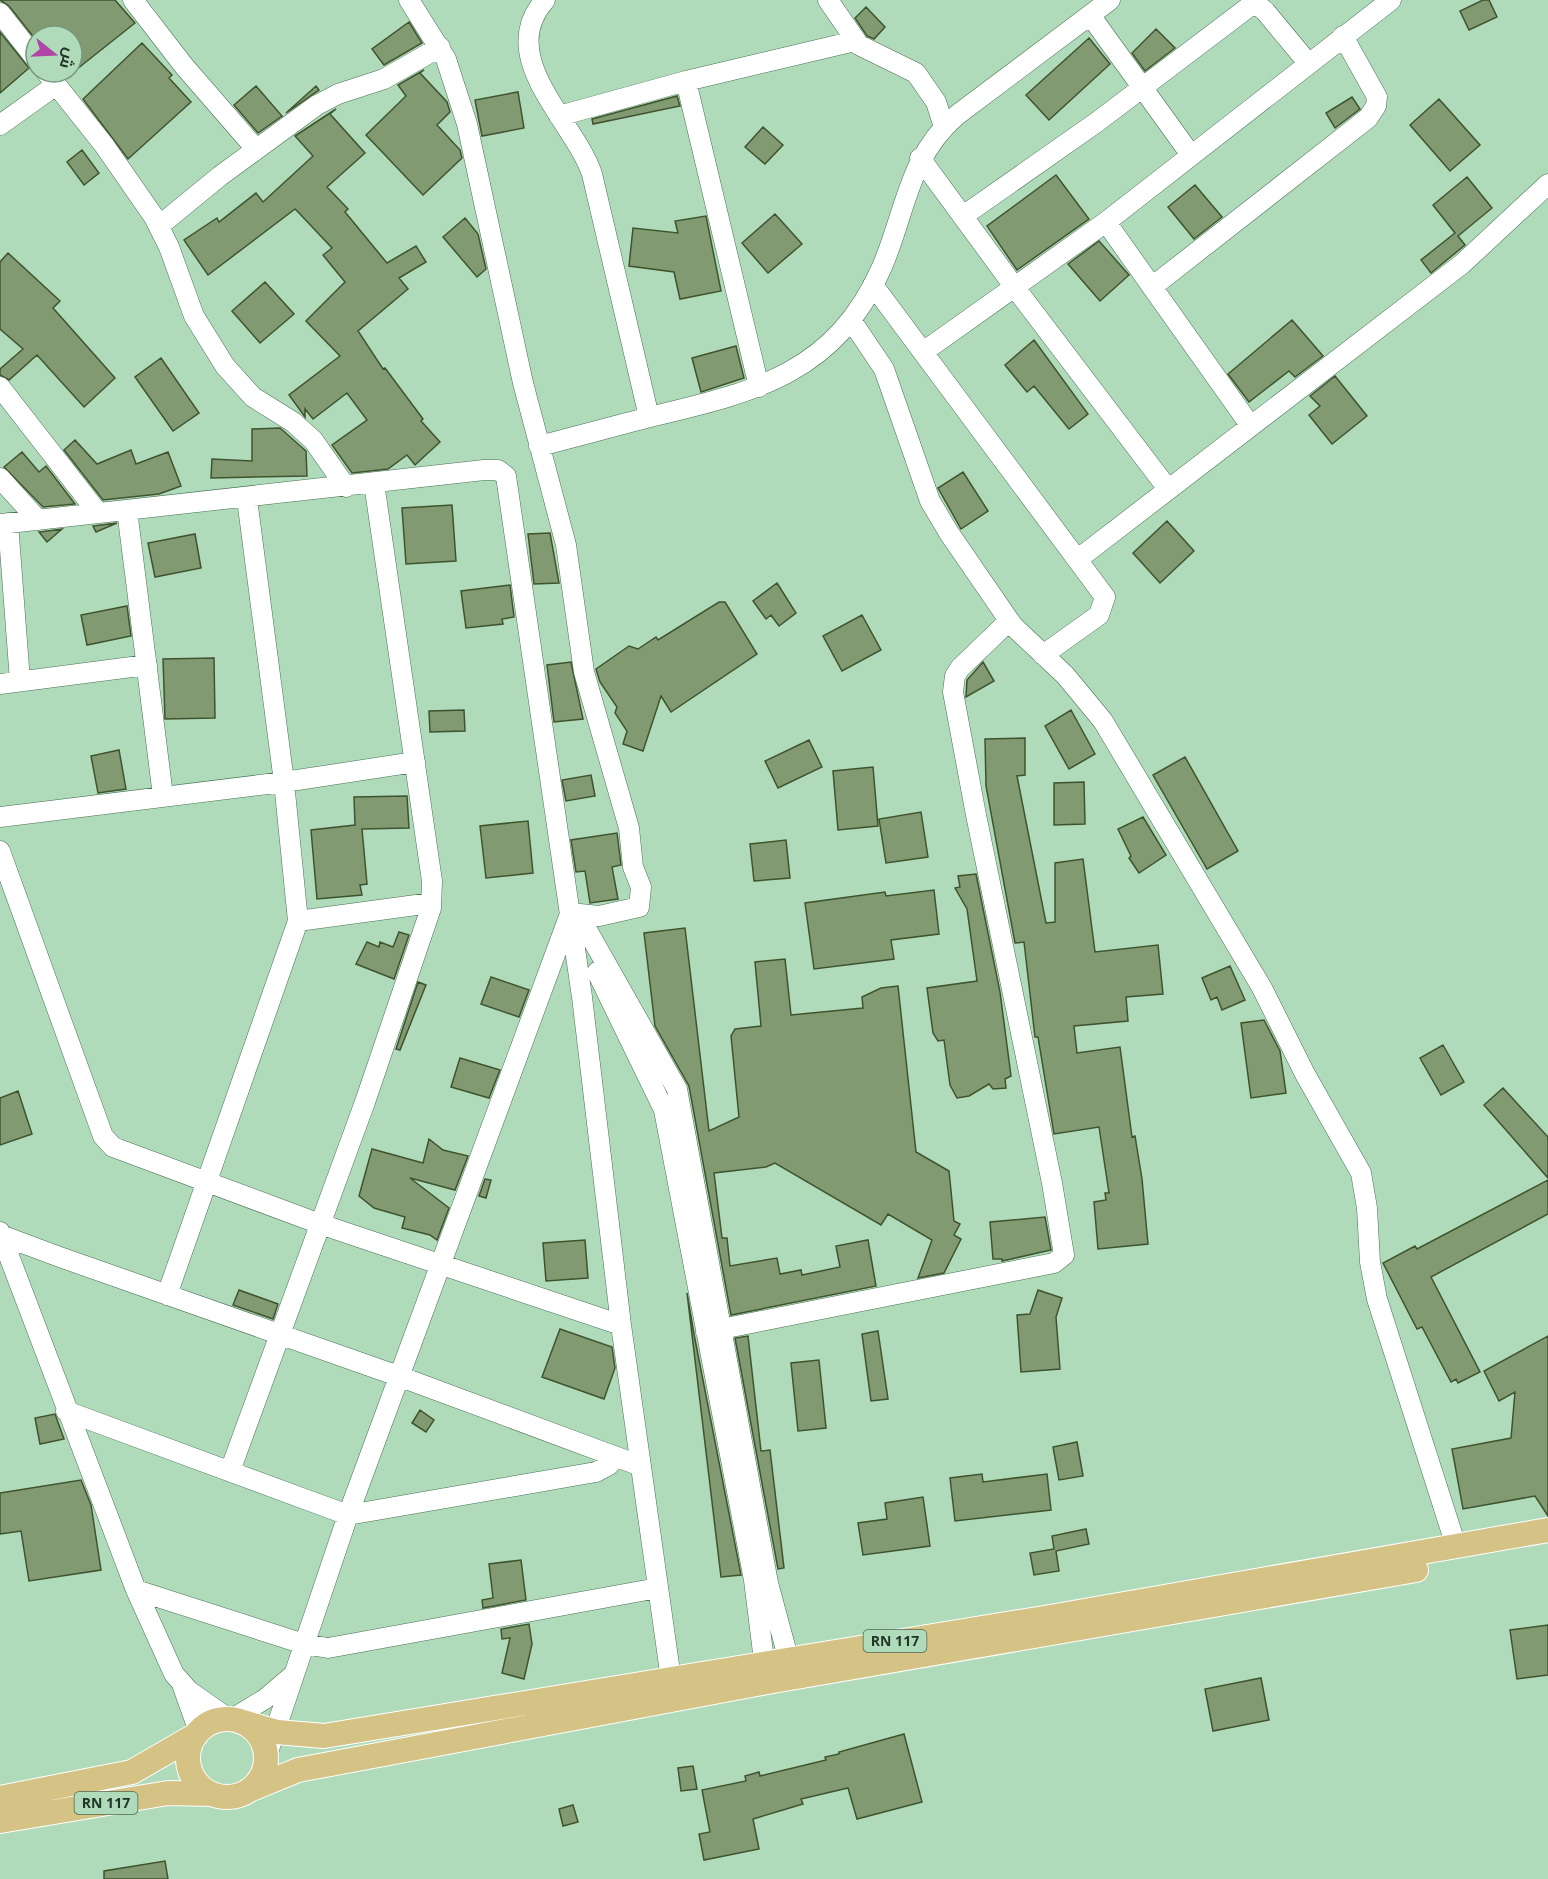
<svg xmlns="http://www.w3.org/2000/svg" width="1548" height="1879" viewBox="0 0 1548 1879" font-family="'Open Sans',Cairo,sans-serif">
<rect width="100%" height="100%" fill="#afdbba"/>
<path fill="#829a71" stroke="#3f542e" stroke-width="1.5" d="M0 0H115L135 23 72 73V36H36V40L9 6Z
M1483 0H1489L1497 17 1469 30 1460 11Z
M866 7 885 27 874 39 867 36 855 18Z
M409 22 422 43 384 65 372 49Z
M1156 29 1175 48 1145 71 1132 53Z
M0 32 29 68 0 93Z
M1089 38 1110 64 1049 120 1026 95Z
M142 43 172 75 169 78 191 102 128 159 83 99Z
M424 70 420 73 447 102 450 112 437 125 460 150 462 158 423 195 366 135 406 96 398 85Z
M256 86 282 116 258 133 234 105Z
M316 86 319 90 286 113Z
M518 92 524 128 482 136 475 100Z
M677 96 680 106 593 124 592 119Z
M1352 97 1360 109 1335 128 1326 113Z
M1439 99 1480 145 1450 171 1410 125Z
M336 109 330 114 365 153 327 187 348 209 345 212 387 263 416 246 426 262 399 278 408 289 358 331 383 369 385 368 423 419 421 421 440 442 415 465 407 455 388 469 352 473 332 445 367 420 347 393 313 419 305 409V417L289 395 340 356 306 321 345 282 323 255 332 248 299 213 295 209 208 275 184 240 217 218 219 222 256 193 263 202 313 156 295 136Z
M763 127 783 145 765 164 745 147Z
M82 150 99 173 84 185 67 162Z
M1056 175 1089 219 1017 270 987 226Z
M1467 177 1492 208 1458 236 1465 245 1431 273 1421 260 1455 233 1433 205Z
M1195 185 1222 217 1194 239 1168 207Z
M775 214 802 244 768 273 742 243Z
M706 216 721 291 680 299 674 272 629 266 633 228 678 233 675 221Z
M465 218 478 234 486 269 477 277 443 237Z
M1099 241 1129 275 1100 301 1068 264Z
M8 253 60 301 53 308 115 378 84 407 37 355 9 380 0 375V369L23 349 0 329V262Z
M265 282 294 314 260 343 232 311Z
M1292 320 1323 356 1295 377 1289 371 1249 402 1228 374Z
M1034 340 1088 414 1069 429 1034 386 1027 392 1005 365Z
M736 346 744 378 701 392 692 358Z
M161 358 199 413 173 431 135 377Z
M1335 376 1367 416 1332 444 1309 415 1320 406 1310 396Z
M280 428 306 451 307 476 211 478 212 459 252 461V429Z
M75 440 97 464 131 450 136 464 168 452 181 486 159 494 103 500 64 450Z
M22 452 39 472 46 466 75 504 43 507 4 467Z
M963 472 988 511 961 529 938 488Z
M452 505 456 561 406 564 402 508Z
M1167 521 1194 551 1160 583 1133 553Z
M117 523 96 532 93 526Z
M62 529 47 542 39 532H40Z
M550 533 559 583 534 584 528 534Z
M195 534 201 568 155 577 148 543Z
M777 583 796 613 779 626 771 615 766 619 753 601Z
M510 585 514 617 502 619 503 624 466 628 461 591Z
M719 602H725L757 654 671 712 661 696 643 751 623 744 627 731 615 713 617 707 600 682 596 669 629 646 638 649 656 637 658 640Z
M127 606 131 636 87 645 81 615Z
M862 615 881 650 842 671 823 636Z
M214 658 215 718 165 719 163 659Z
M571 662 583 719 554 722 547 665Z
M983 662 994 681 966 697 967 680Z
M464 710 465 731 430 732 429 711Z
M1071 710 1095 754 1069 769 1045 726Z
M1025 738V775L1017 776 1046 923 1055 922V863L1083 859 1095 952 1158 945 1163 994 1126 997 1128 1021 1074 1026 1077 1053 1120 1047 1132 1137 1135 1136 1142 1179 1148 1244 1098 1249 1094 1202 1106 1200 1105 1193H1109L1099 1127 1054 1134 1038 1037H1035L1024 942 1015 943 986 786 985 739Z
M809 740 822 767 778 788 765 761Z
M119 750 126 789 98 793 91 756Z
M1185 757 1238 851 1207 869 1153 775Z
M873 767 878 826 838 830 833 771Z
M591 775 595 796 566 801 562 780Z
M1084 782 1085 824 1054 825V783Z
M407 796 409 828 362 829 367 884 360 885 362 895 317 899 311 830 355 825 354 797Z
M921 812 928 857 886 863 879 819Z
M1143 817 1166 855 1139 873 1129 858 1131 856 1118 829Z
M528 821 533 873 486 878 480 826Z
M617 833 621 865 612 867 618 899 590 903 585 871 576 872 571 840Z
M786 840 790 878 754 881 750 844Z
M976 874 1000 992 1011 1076 1005 1079 1006 1088 993 1089 989 1084 969 1096 957 1098 950 1085 944 1040 938 1041 933 1033 927 988 977 981 967 909 955 888 960 887 958 876Z
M934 890 939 934 891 940 894 959 814 969 805 903 885 892 886 896Z
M685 928 709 1131 739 1117 731 1036 735 1029 761 1026 755 962 785 959 791 1015 863 1008 862 997 881 988 898 986 916 1152 949 1171 954 1221 960 1224 954 1235 961 1239 944 1273 918 1278 932 1240 888 1214 881 1225 775 1163 766 1167 714 1173 722 1238H727L730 1266 777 1258 780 1274 801 1270 802 1275 840 1267 836 1246 868 1240 876 1286 731 1315 689 1086 655 1026 644 933Z
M399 932 409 935 394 979 356 964 367 942 379 947 380 942 393 947Z
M1230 966 1245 1000 1222 1010 1217 997 1211 1000 1202 978Z
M491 977 529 990 519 1017 481 1004Z
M418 982 426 985 400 1050 396 1049Z
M1264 1020 1280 1051 1286 1093 1251 1098 1241 1023Z
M1443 1045 1464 1082 1441 1095 1420 1058Z
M460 1058 500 1070 489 1098 451 1087Z
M1503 1088 1548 1137V1178L1484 1105Z
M18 1091 32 1134 0 1145V1098Z
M429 1139 443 1150 468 1156 455 1190 410 1178 449 1208 437 1240 430 1235 402 1228 405 1217 374 1208 359 1196 372 1149 423 1163Z
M485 1179 491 1180 486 1198 479 1196Z
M1548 1180V1214L1431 1277 1480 1372 1458 1383 1456 1379 1451 1382 1422 1327 1417 1329 1383 1263 1415 1246 1417 1249Z
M1045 1217 1051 1250 1002 1261V1259H993L990 1222Z
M585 1240 588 1278 546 1281 543 1243Z
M239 1290 278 1304 273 1319 233 1305Z
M1038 1290 1062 1298 1056 1317 1060 1369 1021 1372 1017 1315 1030 1314Z
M687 1293 694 1334 741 1575 721 1577Z
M560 1329 612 1347 615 1368 604 1399 542 1377Z
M878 1331 888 1399 871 1401 862 1334Z
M748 1336 761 1451 770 1450 784 1568 778 1569 735 1338Z
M1548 1336V1516L1535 1496 1463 1509 1452 1449 1511 1438 1515 1392 1499 1401 1484 1371Z
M819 1360 826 1428 798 1431 791 1363Z
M420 1410 434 1420 426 1432 412 1423Z
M55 1414 64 1439 40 1444 35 1418Z
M1077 1442 1083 1476 1059 1480 1053 1447Z
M982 1474 983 1482 1047 1474 1051 1510 955 1521 950 1478Z
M81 1480 91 1505 101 1570 29 1581 21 1531 0 1534V1493Z
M923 1497 930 1546 863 1555 858 1523 887 1519 885 1503Z
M1086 1529 1089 1544 1056 1551 1059 1571 1034 1575 1030 1553 1054 1549 1052 1536Z
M521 1560 526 1600 483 1608 482 1600 493 1598 489 1564Z
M529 1624 532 1644 524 1679 502 1673 510 1638 502 1639 501 1629Z
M1548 1625V1675L1517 1679 1510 1630Z
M1261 1678 1269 1720 1213 1731 1205 1689Z
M904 1734 922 1802 857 1819 848 1788 801 1799 803 1804 753 1819 759 1849 704 1860 699 1834 710 1832 702 1790 746 1781 745 1776 759 1772 760 1776 826 1760 825 1757 839 1754V1752Z
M693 1766 697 1789 681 1791 678 1768Z
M573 1805 578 1822 563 1826 559 1809Z
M165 1861 168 1879H104V1871Z"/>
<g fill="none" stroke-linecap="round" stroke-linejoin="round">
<g stroke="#487154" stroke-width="21">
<path id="minor" d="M133 0 184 66 256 149
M409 0 446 59 467 124 523 383 566 545 584 672 629 828 633 867 641 887 639 907 599 916 570 913
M545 0C494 57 575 122 592 174L649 417
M828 0 859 45 916 73 936 102 944 127
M0 13 36 59
M1090 15 1191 155
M46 72 104 145 154 217 169 247 194 316 225 366 253 397 293 422 313 440 346 487
M686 81 759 387
M559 116 686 81 855 41
M0 125 56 85
M920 158 1016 289 1168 489
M963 216 1097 122 1250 6H1259L1265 11 1308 63
M1106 222 1250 425
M159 226 220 176 317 105 338 94 384 79 440 47
M873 285 1105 597 1099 615 1043 655
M1152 287 1368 118 1376 106 1377 97 1343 36
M851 320 884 369 930 501 949 533 1013 626 1065 675 1103 721 1262 988 1305 1074 1361 1173 1367 1208 1370 1262 1377 1299 1456 1546
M923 352 1106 222 1391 0
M0 387 98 513
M539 446C579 436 618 425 658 415 759 391 836 371 882 267 906 211 908 157 957 115L1110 0
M0 478 38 520
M127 510 163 796
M8 523 20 681
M0 524 484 470H498L506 476 582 997 621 1325 671 1679
M1078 559 1462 264 1548 184
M0 684 147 665
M0 817 284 782 415 762
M0 851 103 1136 113 1147 320 1224 621 1325
M298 921 431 903
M597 972 664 1110 754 1580 766 1677
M0 1232 1 1235 57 1256 401 1377 641 1466
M1 1235 136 1590 304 1644 328 1648 658 1588
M167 1295 298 921 284 782 247 499
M706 1332 1054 1263 1064 1255 1052 1183 976 815 953 692 955 676 960 668 1009 621
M66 1411 348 1515 596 1472 609 1465 615 1457
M230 1471 365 1102 431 908 432 881 374 483
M136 1590 174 1674 189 1691 229 1719
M183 1687 199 1732
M232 1719 265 1699 292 1676
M266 1758 348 1515 570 914 587 930 677 1089 768 1583 792 1672"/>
</g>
<g stroke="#fff" stroke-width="26">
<path id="major" d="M188 1758a39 39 0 1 1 78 0a39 39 0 1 1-78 0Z
M243 1722 277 1732 324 1736 1050 1617 1548 1530
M249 1790 298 1770 767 1682 1416 1570
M0 1798 132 1772 196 1735
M0 1821 168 1793 212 1794"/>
</g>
<use href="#minor" stroke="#fff" stroke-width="20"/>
<use href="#major" stroke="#d5c385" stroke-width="24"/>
</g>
<g text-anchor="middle" stroke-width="5" stroke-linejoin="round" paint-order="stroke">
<g fill="#afdbba" stroke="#4d6754" stroke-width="1.5">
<rect x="863.5" y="1630" width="63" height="22" rx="4.5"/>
<rect x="74.5" y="1792" width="63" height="22" rx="4.5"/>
</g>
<g font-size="14" font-weight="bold" fill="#233528">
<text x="895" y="1646">RN 117</text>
<text x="106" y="1808">RN 117</text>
</g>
</g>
<g transform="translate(54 54) rotate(108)"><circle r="28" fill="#afdbba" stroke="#779980" stroke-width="1.5"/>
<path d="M0-4.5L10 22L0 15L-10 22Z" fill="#b145a5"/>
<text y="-9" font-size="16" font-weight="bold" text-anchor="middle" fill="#233528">ش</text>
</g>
</svg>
